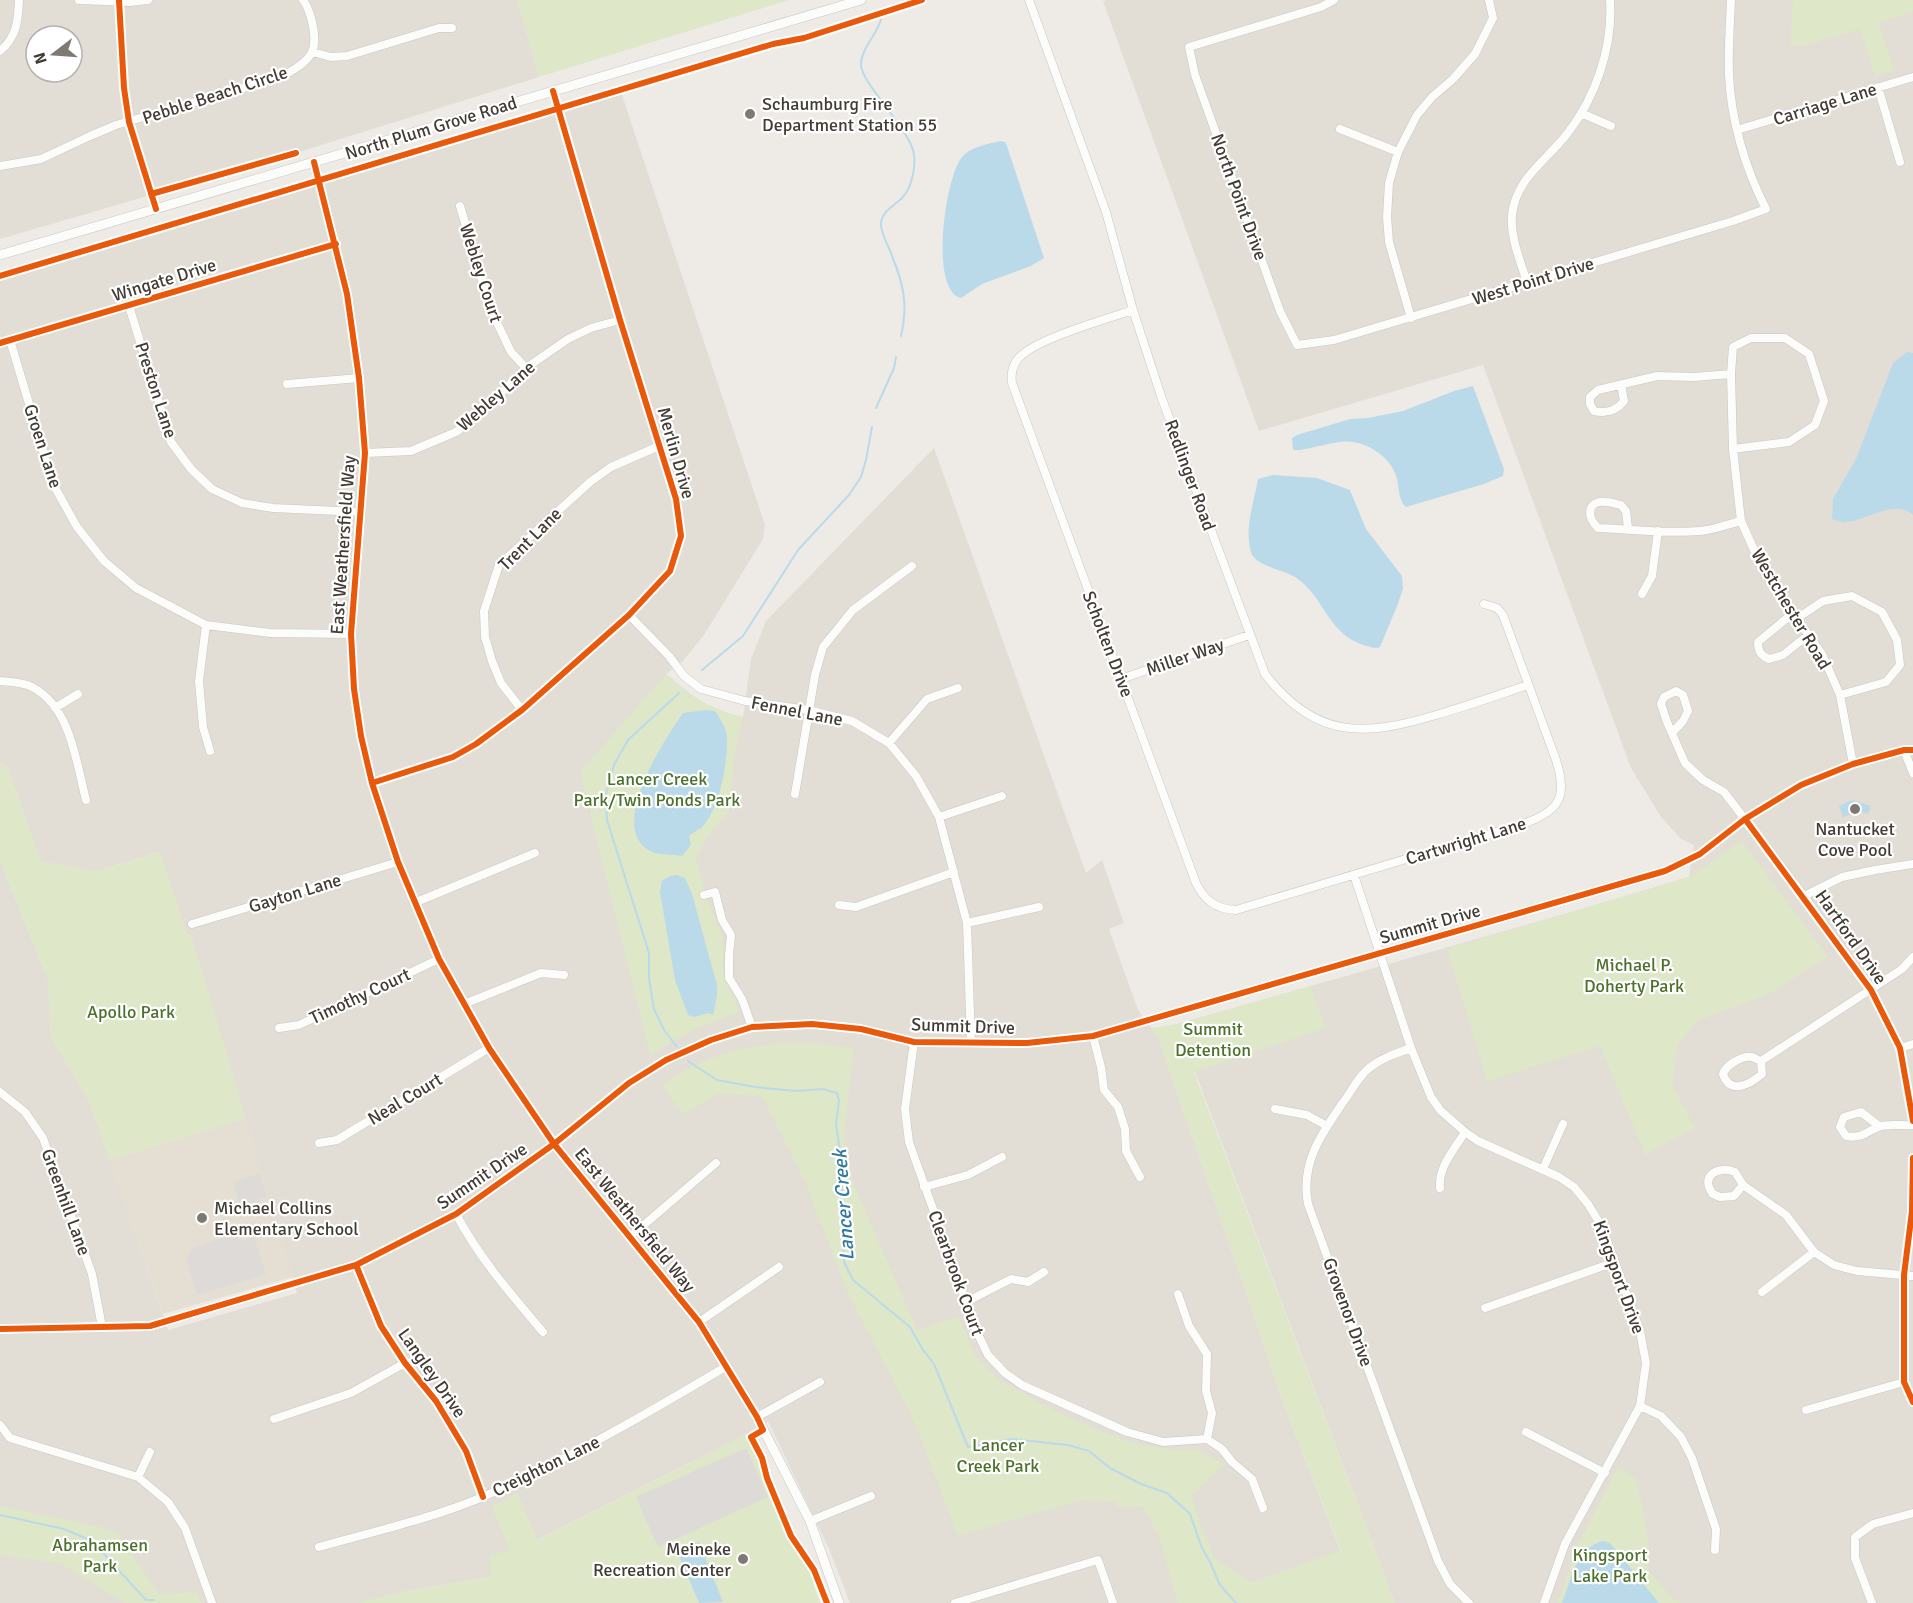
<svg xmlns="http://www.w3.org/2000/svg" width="1913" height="1603" viewBox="0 0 1913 1603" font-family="Signika,sans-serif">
<rect width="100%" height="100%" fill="#eeebe7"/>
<path fill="#e2ddd5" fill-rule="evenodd" d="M0 0H517L539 77 296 153 0 239ZM36 36H72V72H36Z
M1106 0H1913V1603H1395L1177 1024 1554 917 1689 877 1694 845 1681 839 1661 817 1631 768 1483 365 1259 431 1103 1Z
M619 86 765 525 763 539 704 635 683 661 666 674 700 702 730 714 743 717 751 659 766 621 934 448 1086 873 1102 860 1124 923 1109 929 1138 1010 1158 1037 1287 1413 1361 1603H850L829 1549 768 1421 745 1435 537 1540 517 1493 492 1507 511 1550 490 1577 406 1591 359 1603H0V861L48 980 51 1037 90 1103 168 1330 297 1293 191 935H187L159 852 97 871 41 862 8 769 0 762V271Z"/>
<path fill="#e5ded3" d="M246 1118 293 1277 163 1314 109 1160Z"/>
<path fill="#dee7c8" d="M517 0H789L539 77Z
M1793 0H1913V11L1879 23 1894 70 1875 76 1860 29 1807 45H1790Z
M666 674C691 696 711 710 743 717L734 757 730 810 708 836 696 859 709 905 723 937V970L725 980 740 1012 697 1028 650 1055 580 772Z
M0 762 8 769 41 862 97 871 160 852 187 935 191 934 246 1118 109 1160 90 1103 51 1037 48 980 0 861Z
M1742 841 1828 957 1769 994 1697 1021 1677 1046 1673 1087 1695 1128 1645 1155 1600 1046 1487 1081 1447 949 1689 877Z
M1310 986 1326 1028 1194 1072 1395 1603H1178L1158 1535 1143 1507 1118 1508 1116 1502 1082 1500 958 1536 911 1414 848 1294 805 1182 762 1096 719 1094 683 1114 662 1085C719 1044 786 1036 854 1048L844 1138 853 1182 917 1330 958 1316 975 1355 999 1380 1059 1413 1124 1440 1143 1445 1177 1450 1196 1449 1224 1464 1192 1496 1199 1521 1215 1559 1252 1582 1341 1550 1287 1413 1158 1037 1151 1028 1177 1024Z
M745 1435 810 1573 820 1603H359L406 1591 490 1577V1556L510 1550 492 1507 517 1493 538 1540Z
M1618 1467 1635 1478C1644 1509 1651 1538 1648 1570L1673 1598 1681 1603H1558L1577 1546Z
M0 1506 97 1526 117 1532 159 1594 197 1592 201 1603H125L61 1564 0 1555Z"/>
<path fill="#dddad8" d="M260 1174 267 1197 259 1199 257 1208 242 1212 233 1182Z
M236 1234 239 1242 254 1237 266 1274 197 1295 186 1259 193 1248Z
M746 1448 768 1497 658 1547 636 1497Z"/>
<path fill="#badaea" d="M1000 141 1005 142 1007 146 1044 258 1031 266 982 284 961 298C929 291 945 177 962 157 970 147 988 144 1000 141Z
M1907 352 1913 353V515C1894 498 1867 521 1846 522 1842 523 1836 520 1832 519L1833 499 1856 459 1893 363Z
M1473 386 1504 469 1503 476 1484 484 1406 507C1397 499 1400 484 1395 473 1387 454 1362 439 1341 442 1328 443 1314 448 1300 450H1293L1292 438 1297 435 1350 419 1368 418 1403 411 1454 391Z
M1273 475 1317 478 1350 490 1366 529 1402 576 1403 589 1397 606 1380 647C1374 649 1372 647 1366 646 1327 634 1327 601 1298 579 1287 570 1255 567 1251 552 1244 529 1254 502 1258 479Z
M705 710 715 711C720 719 726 727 727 736 728 762 720 805 704 825 700 830 694 831 689 836L691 845 682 856C672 854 660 856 650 851 606 827 665 739 683 713Z
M1852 800 1871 806 1868 814 1858 811 1843 817 1839 806Z
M677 875 685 878 692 894 717 985V996L713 1015 709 1013 694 1017 688 1015 675 980 660 892 662 881 670 876Z
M1603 1541 1610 1543 1659 1603H1562C1571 1580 1576 1548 1603 1541Z
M699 1542 723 1602 699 1603 677 1551Z"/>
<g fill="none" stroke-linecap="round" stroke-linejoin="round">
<path stroke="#badaea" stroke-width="2" d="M881 19C877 35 861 48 861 65 861 82 906 126 913 150 917 164 912 188 902 198 894 206 880 212 881 226 882 235 889 247 892 256 904 285 908 306 901 336
M876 408 894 368 896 357
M702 670 743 636 798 550 849 495 861 477 866 460 872 427
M677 1047 664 1030 654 1009 649 979V953L607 820 606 794 614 765 628 740 679 693
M688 1061 717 1080 755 1087 796 1091 823 1089 837 1093 839 1101 836 1124 841 1158 844 1262 853 1280 910 1327 923 1350 934 1364 968 1447 1012 1439 1068 1445 1089 1451 1110 1468 1141 1484 1167 1493 1190 1514 1202 1548 1210 1562 1220 1585 1236 1603
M0 1515 64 1529 92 1541 146 1600H154"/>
<g stroke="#cac7c3" stroke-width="9">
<path id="minor" d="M79 0 130 2 148 0
M119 0 124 88 129 122 156 209
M1029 0 1106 212 1133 310 1162 399 1265 674C1315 739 1363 737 1436 715 1467 706 1498 695 1528 685
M1334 0 1321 7 1189 47 1195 75 1280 311 1297 345 1334 340 1733 221 1766 209C1745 168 1731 120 1729 75 1728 50 1730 25 1731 0
M0 51C17 37 18 21 19 0
M312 52 331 57 347 56 439 28H452
M1878 87 1900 162
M1581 113 1611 126
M1340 129 1398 152
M1737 130 1913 77
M0 166 41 159 90 136 116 125 281 77C291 71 306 64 312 52 318 39 311 11 303 0
M460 206 491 310 511 352 526 368
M1527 283C1521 262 1510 238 1512 216 1515 179 1546 161 1567 134 1596 97 1613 47 1610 0
M129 306 171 442 191 469 212 489 242 503 273 508 360 512
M1133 310C1107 319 1031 340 1017 360 1012 367 1011 376 1012 383L1196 883C1205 901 1216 909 1236 910L1523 824C1560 811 1568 797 1556 760L1503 615 1497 608 1484 604
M1411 318 1389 242 1387 217 1389 183 1398 152 1417 115 1432 97 1453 79 1475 54 1493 18 1489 0
M10 340 53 484 77 527 104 561 136 588 206 625 270 633 351 634
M0 343 336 244
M287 384 359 378
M1621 385 1624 401C1616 411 1607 414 1594 411L1590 404V397L1598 390 1657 376 1694 377 1731 374
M1733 449 1789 442 1815 425 1824 401 1809 354 1785 338H1751L1733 347 1731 374 1733 449 1741 521 1764 572 1822 654 1840 695 1853 764
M365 453 411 451 456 432 482 412 526 368 568 339 591 328 620 320
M1628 528 1626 511 1621 505C1616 504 1611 502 1606 502 1587 500 1586 517 1598 528 1632 529 1666 534 1700 531 1714 530 1728 524 1741 521
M1642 594 1652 576 1658 531
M1792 614 1758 642C1758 651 1760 655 1769 659L1783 655 1808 635
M629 615 669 656 684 676 701 689 745 701 808 710 852 721 889 743 916 776 939 817 967 923 971 1043
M1796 619 1823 601 1852 596 1882 612 1897 640 1900 665 1886 682 1840 695
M206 625 199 681 203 727 210 751
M1121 679 1249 635
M0 681C10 682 23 682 32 687 71 707 76 762 86 800
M55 708 78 694
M522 710 501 683 492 661 485 637 484 611 499 565 590 482 611 467 659 446
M1672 733 1683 721 1688 711 1683 695 1676 691 1664 697 1661 704 1667 722 1685 763 1703 780 1724 792 1804 896 1871 990 1900 1048 1913 1121
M889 743 927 699 958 688
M1904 750 1913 773
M372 783 453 757 476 744 522 710 629 615 670 571 681 536 676 499 620 320 553 91
M795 794 815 675 823 647 853 610 912 566
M939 817 1002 796
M1354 875 1411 1048 1431 1097 1440 1110 1465 1132 1478 1141 1559 1177 1574 1187 1588 1204 1602 1227 1640 1331 1646 1363 1640 1406 1565 1544 1544 1603
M704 895 715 892 722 920 731 935 729 955V978L742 999 752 1027
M1804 896 1842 877 1875 870 1913 864
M414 903 535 853
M839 905 856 907 954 872
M967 923 1039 907
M192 924 398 862
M464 1004 541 973 564 975
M279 1028 299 1025 439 959
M1093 1036 1101 1067 1104 1090 1118 1107 1125 1129 1126 1151 1140 1177
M914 1042 905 1109 909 1142 977 1332 988 1355 1005 1373 1022 1385 1127 1432 1163 1442 1207 1439 1222 1449 1232 1462 1252 1479 1263 1508
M1411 1048C1397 1053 1382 1058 1369 1068 1359 1076 1352 1090 1344 1101 1322 1133 1300 1163 1308 1204L1438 1561 1450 1584 1469 1603
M1900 1048 1913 1044
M1761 1061C1758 1060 1755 1058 1752 1057 1742 1055 1725 1066 1723 1074 1730 1095 1749 1085 1762 1074L1761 1061 1902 969 1913 957
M0 1092 25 1112 43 1138 92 1274 102 1327
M1275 1109 1307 1115 1327 1126
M1879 1126 1861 1112 1844 1117 1840 1127 1846 1136C1861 1139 1867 1132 1878 1127 1887 1123 1904 1126 1913 1125
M319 1143 337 1140 489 1048
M1913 1158 1912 1211 1904 1275V1382L1913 1402
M1543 1169 1563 1124
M1743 1185 1734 1196 1720 1197 1713 1194C1699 1176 1718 1165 1735 1172L1743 1185 1786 1215 1814 1252 1834 1265 1857 1271 1913 1276
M924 1187 968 1175 1002 1157
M1440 1188C1438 1167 1454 1150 1465 1132
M456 1214C480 1259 510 1293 543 1332
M631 1236 716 1163
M356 1265 381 1326 405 1363 436 1401 466 1451 483 1497
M1762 1292 1814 1252
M1178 1294 1189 1326 1207 1354 1206 1391 1212 1413 1207 1439
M966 1302 1011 1279 1028 1282 1044 1272
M1485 1308 1615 1262
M699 1322 779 1267
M1640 1406 1661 1416 1681 1437 1692 1458 1716 1529 1715 1550
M1806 1410 1904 1382
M757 1417 820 1382
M274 1419 351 1393 405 1363
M0 1425 10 1438 138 1477 168 1502 185 1528 212 1603
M1526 1432 1605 1473
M138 1477 150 1452
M810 1521 871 1496
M319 1547C372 1532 434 1518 485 1496 569 1459 648 1413 727 1366
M955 1603 1098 1560 1113 1603
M1872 1603 1855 1558V1537L1873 1524 1913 1513"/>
</g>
<g stroke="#cac7c3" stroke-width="10">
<path id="tertiary" d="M314 162 347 294 359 378 365 453 351 634 354 689 361 736 372 783 398 862 439 959 489 1048 554 1144 699 1322 757 1417 810 1521 839 1603
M0 255 861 0
M0 1329 150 1326 356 1265 456 1214 554 1144 629 1083 666 1060 711 1040 752 1027 812 1024 861 1029 914 1042 1027 1043 1093 1036 1665 871 1700 854 1745 819 1801 785 1853 764 1904 750H1913"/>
</g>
<use href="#minor" stroke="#fcfcfb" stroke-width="8"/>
<use href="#tertiary" stroke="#fcfcfb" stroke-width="9"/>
<g stroke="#fff" stroke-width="10">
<path id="cycleway" d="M119 0 124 88 129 122 156 209
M314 162 347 294 359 378 365 453 351 634 354 689 361 736 372 783 398 862 439 959 489 1048 554 1144 699 1322 757 1417 763 1430 751 1437 762 1458 767 1478 791 1536 814 1570 827 1603
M151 194 296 153
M0 276 773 44 804 38 922 0
M0 343 336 244
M372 783 453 757 476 744 522 710 629 615 670 571 681 536 676 499 620 320 553 91
M1745 819 1871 990 1900 1048 1913 1121
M1913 1158 1912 1211 1904 1275V1382L1913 1402
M356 1265 381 1326 405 1363 436 1401 466 1451 483 1497
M0 1329 150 1326 356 1265 456 1214 554 1144 629 1083 666 1060 711 1040 752 1027 812 1024 861 1029 914 1042 1027 1043 1093 1036 1665 871 1700 854 1745 819 1801 785 1853 764 1904 750H1913"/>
</g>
<use href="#cycleway" stroke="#e8590c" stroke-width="6"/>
</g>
<g fill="#7f7973" stroke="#fff" stroke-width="2">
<circle cx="750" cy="114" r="6"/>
<circle cx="1855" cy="809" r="6"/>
<circle cx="202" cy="1218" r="6"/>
<circle cx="743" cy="1559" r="6"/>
</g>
<g text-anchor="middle" stroke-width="4.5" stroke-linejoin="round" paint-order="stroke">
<g font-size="18" fill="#433c35" stroke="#fff">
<text transform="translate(215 95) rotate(-18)" y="6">Pebble Beach Circle</text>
<text transform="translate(1825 104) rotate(-17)" y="6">Carriage Lane</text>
<text transform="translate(431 128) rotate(-17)" y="6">North Plum Grove Road</text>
<text transform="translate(1239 197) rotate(70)" y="6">North Point Drive</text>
<text transform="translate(481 273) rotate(72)" y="6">Webley Court</text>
<text transform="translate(164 280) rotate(-17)" y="6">Wingate Drive</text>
<text transform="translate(1533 281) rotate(-17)" y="6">West Point Drive</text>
<text transform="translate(156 390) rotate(72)" y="6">Preston Lane</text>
<text transform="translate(496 396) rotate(-41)" y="6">Webley Lane</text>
<text transform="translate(43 446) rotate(72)" y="6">Groen Lane</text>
<text transform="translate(676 453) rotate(74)" y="6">Merlin Drive</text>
<text transform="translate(1190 475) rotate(70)" y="6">Redlinger Road</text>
<text transform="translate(530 539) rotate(-45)" y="6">Trent Lane</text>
<text transform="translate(343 545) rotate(-86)" y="6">East Weathersfield Way</text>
<text transform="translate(1791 609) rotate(59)" y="6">Westchester Road</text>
<text transform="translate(1108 644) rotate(69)" y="6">Scholten Drive</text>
<text transform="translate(1185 657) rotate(-19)" y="6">Miller Way</text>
<text transform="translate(797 711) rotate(11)" y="6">Fennel Lane</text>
<text transform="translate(1466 841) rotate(-17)" y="6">Cartwright Lane</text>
<text transform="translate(295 893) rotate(-17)" y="6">Gayton Lane</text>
<text transform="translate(1430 924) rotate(-16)" y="6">Summit Drive</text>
<text transform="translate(1851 937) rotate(55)" y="6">Hartford Drive</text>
<text transform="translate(360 996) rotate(-25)" y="6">Timothy Court</text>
<text transform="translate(963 1026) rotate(2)" y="6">Summit Drive</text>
<text transform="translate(405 1099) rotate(-31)" y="6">Neal Court</text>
<text transform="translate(482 1176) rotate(-34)" y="6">Summit Drive</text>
<text transform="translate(66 1202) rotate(70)" y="6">Greenhill Lane</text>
<text transform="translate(635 1220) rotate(51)" y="6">East Weathersfield Way</text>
<text transform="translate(956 1273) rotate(70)" y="6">Clearbrook Court</text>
<text transform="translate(1619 1277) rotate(70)" y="6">Kingsport Drive</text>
<text transform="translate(1348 1312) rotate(70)" y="6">Grovenor Drive</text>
<text transform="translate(432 1373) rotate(55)" y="6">Langley Drive</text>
<text transform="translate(546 1466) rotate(-26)" y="6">Creighton Lane</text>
</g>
<g font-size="18" fill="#433c35" stroke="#fff" text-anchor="start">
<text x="762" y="110">Schaumburg Fire<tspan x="762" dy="21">Department Station 55</tspan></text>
<text x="1855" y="835" text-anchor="middle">Nantucket<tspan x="1855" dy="21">Cove Pool</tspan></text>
<text x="214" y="1214">Michael Collins<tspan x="214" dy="21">Elementary School</tspan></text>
<text x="731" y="1555" text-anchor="end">Meineke<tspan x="731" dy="21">Recreation Center</tspan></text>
</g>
<g font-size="18" fill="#4b712c" stroke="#fff">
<text x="657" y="785">Lancer Creek<tspan x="657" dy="21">Park/Twin Ponds Park</tspan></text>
<text x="1634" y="971">Michael P.<tspan x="1634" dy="21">Doherty Park</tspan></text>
<text x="131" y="1018">Apollo Park</text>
<text x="1213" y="1035">Summit<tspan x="1213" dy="21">Detention</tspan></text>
<text x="998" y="1451">Lancer<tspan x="998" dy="21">Creek Park</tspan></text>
<text x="100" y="1551">Abrahamsen<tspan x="100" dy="21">Park</tspan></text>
<text x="1610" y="1561">Kingsport<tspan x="1610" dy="21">Lake Park</tspan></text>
</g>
<g font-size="20" font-style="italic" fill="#337aa0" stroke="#fff">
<text transform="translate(843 1205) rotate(-94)" y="7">Lancer Creek</text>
</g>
</g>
<g transform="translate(54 54) rotate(253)"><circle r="28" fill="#ffffff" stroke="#b4b1ae" stroke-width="1.5"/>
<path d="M0-4.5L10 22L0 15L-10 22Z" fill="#7f7973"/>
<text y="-9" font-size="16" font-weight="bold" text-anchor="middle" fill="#433c35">N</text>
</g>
</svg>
